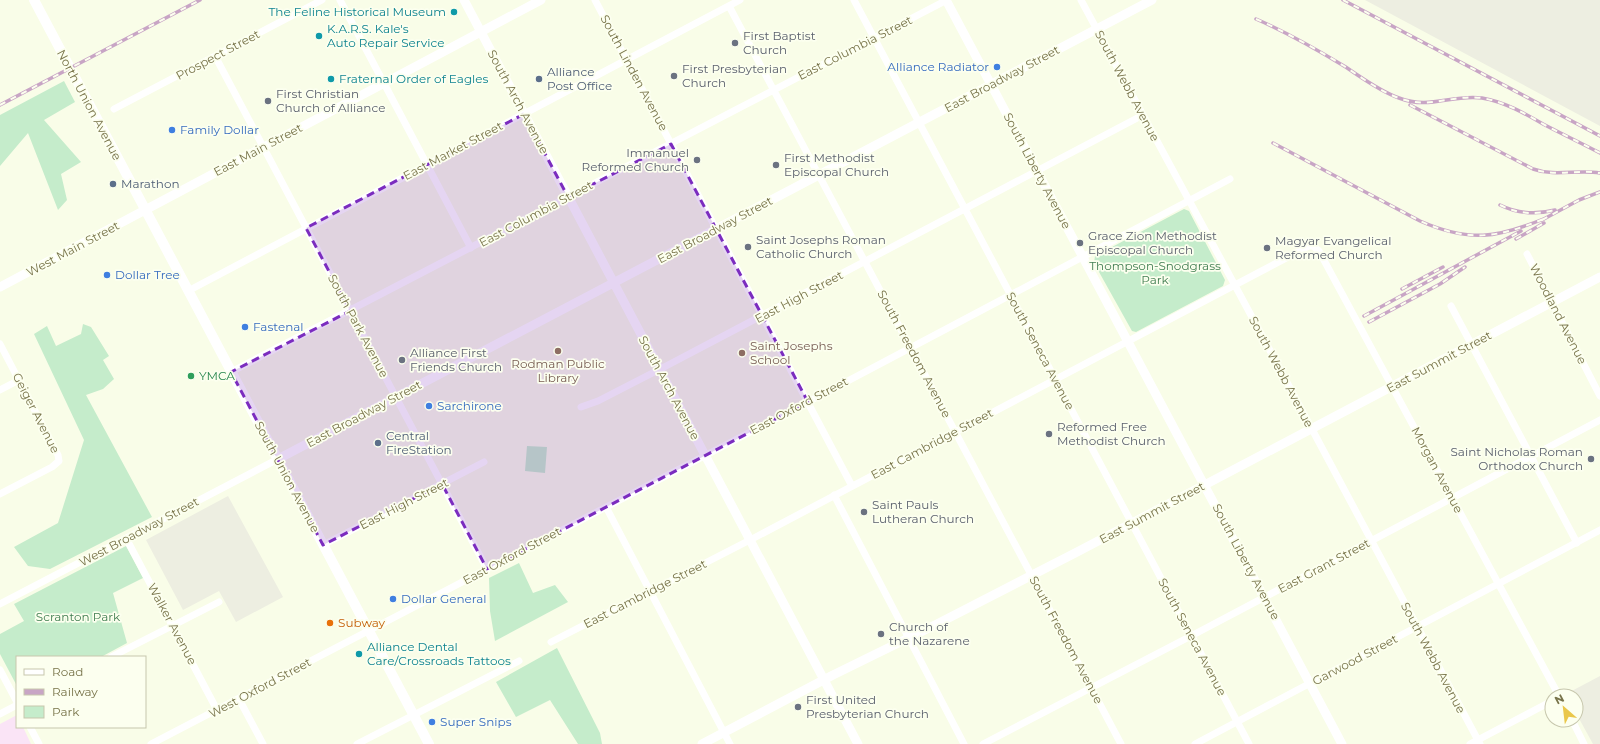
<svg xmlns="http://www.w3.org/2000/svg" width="1600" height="744" viewBox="0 0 1600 744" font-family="Montserrat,sans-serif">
<rect width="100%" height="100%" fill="#f9fde8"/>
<path fill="#edeee1" d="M1365 0H1600V126Z
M228 496 283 597 236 622 219 591 183 610 146 540Z
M1600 676V744H1593L1576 713V696H1567L1566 694Z"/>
<path fill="#fae4f6" d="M17 715V727H23L31 744H0V724Z"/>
<path fill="#c5eccb" d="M64 81 75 102 44 120 81 162 61 174 67 200 58 210 28 133 0 166V115Z
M1184 209 1189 211 1225 280 1223 286 1136 332 1132 331 1094 263 1095 256Z
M83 324 91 327 109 356 103 360 114 379 103 389 86 395 152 517 50 569 28 566 14 547 58 523 84 440 34 334 47 326 56 346 81 334Z
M527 446 547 447 545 473 525 471Z
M126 546 143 578 113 593 127 643 101 657H17V686L0 654V634L24 621 14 604Z
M519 563 533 593 555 585 568 602 495 641 490 611 489 578Z
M557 648 600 733 602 744H578L550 700 516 717 496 682Z"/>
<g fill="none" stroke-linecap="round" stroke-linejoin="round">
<path stroke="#fff" stroke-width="7" d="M340 0 471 248
M595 0 852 486
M854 0 1249 744
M1081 0 1266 343 1480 744
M729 6 1121 744
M215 56 487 569
M114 109 322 0
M1527 254 1600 396
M188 291 740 0
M1451 306 1577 543
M0 344 58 455 59 461 52 467 0 494
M231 372 947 0
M0 390 19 380
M581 407 598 401 668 365 1143 115
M834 495 964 744
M606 507 730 744
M126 538 217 710
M323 545 484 462
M0 604 278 459
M551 642 750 540 1309 246H1313L1319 251 1559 696
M111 657 219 602
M0 670 17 702
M239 699 263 744
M0 714 17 705
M1572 720 1584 744
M30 727 39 744
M151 744 808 402 1230 179
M357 744 519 661
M983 744 1191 636 1600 420
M1195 744 1600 530
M1470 744 1552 701"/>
<path stroke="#fff" stroke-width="9" d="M464 0 858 744
M946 0 1342 744
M0 287 541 0
M278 459 1152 0
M702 744 833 675 937 624 1079 551 1600 277"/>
<path stroke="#fff" stroke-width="10" d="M34 0 429 744"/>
<g stroke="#c8a5c5" stroke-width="3.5">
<path id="rail" d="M1343 0 1600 136
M1256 19C1286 32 1316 49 1344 66 1361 77 1379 91 1399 98 1430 110 1451 94 1482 98 1505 102 1524 113 1543 124 1562 134 1581 143 1600 153
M0 105 200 0
M1410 105 1533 169C1555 177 1578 169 1600 173
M1273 143 1420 221C1470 243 1497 238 1546 218
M1500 205C1518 214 1535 215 1555 210
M1542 220 1579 200 1600 192
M1516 239 1544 223
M1402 289 1443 267
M1364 316 1521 231
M1369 322 1440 284 1465 267"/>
</g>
<use href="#rail" stroke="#fcffef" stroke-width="2" stroke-dasharray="6" stroke-linecap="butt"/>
</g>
<path fill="#7b2cbf" fill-opacity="0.2" stroke="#7b2cbf" stroke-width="3" stroke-dasharray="8 5" stroke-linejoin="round" d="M524 114 568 197 671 144 808 402 487 569 442 484 323 545 231 372 350 311 306 228Z"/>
<g fill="#0f9aa8" stroke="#fcffef" stroke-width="1.5">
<circle cx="454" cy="12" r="4"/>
<circle cx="319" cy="36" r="4"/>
<circle cx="331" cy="79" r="4"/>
<circle cx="359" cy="654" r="4"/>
</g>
<g fill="#6b7280" stroke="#fcffef" stroke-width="1.5">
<circle cx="735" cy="43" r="4"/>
<circle cx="674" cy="76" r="4"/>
<circle cx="268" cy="101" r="4"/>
<circle cx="697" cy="160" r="4"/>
<circle cx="776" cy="165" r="4"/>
<circle cx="1080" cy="243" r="4"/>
<circle cx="748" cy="247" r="4"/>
<circle cx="1267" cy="248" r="4"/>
<circle cx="402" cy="360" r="4"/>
<circle cx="1049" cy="434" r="4"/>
<circle cx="1591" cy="459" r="4"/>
<circle cx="864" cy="512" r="4"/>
<circle cx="881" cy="634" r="4"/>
<circle cx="798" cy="707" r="4"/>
</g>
<g fill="#3f7fe0" stroke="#fcffef" stroke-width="1.5">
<circle cx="997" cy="67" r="4"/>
<circle cx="172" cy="130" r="4"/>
<circle cx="107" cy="275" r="4"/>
<circle cx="245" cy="327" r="4"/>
<circle cx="429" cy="406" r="4"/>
<circle cx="393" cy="599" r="4"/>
<circle cx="432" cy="722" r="4"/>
</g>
<g fill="#5c6f8a" stroke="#fcffef" stroke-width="1.5">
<circle cx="539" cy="79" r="4"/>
<circle cx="113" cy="184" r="4"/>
<circle cx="378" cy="443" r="4"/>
</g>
<g fill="#8d6e63" stroke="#fcffef" stroke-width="1.5">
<circle cx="558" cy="351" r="4"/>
<circle cx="742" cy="353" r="4"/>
</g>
<circle fill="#2e9e5b" stroke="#fcffef" stroke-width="1.5" cx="191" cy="376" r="4"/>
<circle fill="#e8710a" stroke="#fcffef" stroke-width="1.5" cx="330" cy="623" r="4"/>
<g text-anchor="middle" stroke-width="3.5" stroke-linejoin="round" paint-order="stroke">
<g font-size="12" fill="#0d838f" stroke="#fcffef" text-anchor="start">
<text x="446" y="16" text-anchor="end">The Feline Historical Museum</text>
<text x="327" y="33">K.A.R.S. Kale's<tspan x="327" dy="14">Auto Repair Service</tspan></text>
<text x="339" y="83">Fraternal Order of Eagles</text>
<text x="367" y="651">Alliance Dental<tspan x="367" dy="14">Care/Crossroads Tattoos</tspan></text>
</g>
<g font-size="12" fill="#5b616d" stroke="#fcffef" text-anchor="start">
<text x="743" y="40">First Baptist<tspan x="743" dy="14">Church</tspan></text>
<text x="682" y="73">First Presbyterian<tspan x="682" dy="14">Church</tspan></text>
<text x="276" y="98">First Christian<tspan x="276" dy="14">Church of Alliance</tspan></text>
<text x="689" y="157" text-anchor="end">Immanuel<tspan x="689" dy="14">Reformed Church</tspan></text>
<text x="784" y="162">First Methodist<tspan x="784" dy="14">Episcopal Church</tspan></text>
<text x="1088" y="240">Grace Zion Methodist<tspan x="1088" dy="14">Episcopal Church</tspan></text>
<text x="756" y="244">Saint Josephs Roman<tspan x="756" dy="14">Catholic Church</tspan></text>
<text x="1275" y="245">Magyar Evangelical<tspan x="1275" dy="14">Reformed Church</tspan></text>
<text x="410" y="357">Alliance First<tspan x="410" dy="14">Friends Church</tspan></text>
<text x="1057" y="431">Reformed Free<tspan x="1057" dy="14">Methodist Church</tspan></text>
<text x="1583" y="456" text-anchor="end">Saint Nicholas Roman<tspan x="1583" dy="14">Orthodox Church</tspan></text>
<text x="872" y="509">Saint Pauls<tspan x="872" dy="14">Lutheran Church</tspan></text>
<text x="889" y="631">Church of<tspan x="889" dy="14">the Nazarene</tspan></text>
<text x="806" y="704">First United<tspan x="806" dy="14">Presbyterian Church</tspan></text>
</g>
<g font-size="12" fill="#78744a" stroke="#fcffef">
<text transform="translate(855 48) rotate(-27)" y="4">East Columbia Street</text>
<text transform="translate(218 55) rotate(-28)" y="4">Prospect Street</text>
<text transform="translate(634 73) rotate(62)" y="4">South Linden Avenue</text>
<text transform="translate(1002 79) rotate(-28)" y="4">East Broadway Street</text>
<text transform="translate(1127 86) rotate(62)" y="4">South Webb Avenue</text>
<text transform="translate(518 102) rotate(62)" y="4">South Arch Avenue</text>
<text transform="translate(89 105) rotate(62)" y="4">North Union Avenue</text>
<text transform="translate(258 150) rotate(-28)" y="4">East Main Street</text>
<text transform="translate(453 151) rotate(-28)" y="4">East Market Street</text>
<text transform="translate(1037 171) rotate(62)" y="4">South Liberty Avenue</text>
<text transform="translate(536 214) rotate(-28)" y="4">East Columbia Street</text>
<text transform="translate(715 230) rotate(-28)" y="4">East Broadway Street</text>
<text transform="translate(73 249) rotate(-28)" y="4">West Main Street</text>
<text transform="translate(799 297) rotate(-28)" y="4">East High Street</text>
<text transform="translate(1558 314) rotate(63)" y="4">Woodland Avenue</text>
<text transform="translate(358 326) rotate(62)" y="4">South Park Avenue</text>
<text transform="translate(1040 351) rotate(62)" y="4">South Seneca Avenue</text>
<text transform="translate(914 354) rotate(62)" y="4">South Freedom Avenue</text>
<text transform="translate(1439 362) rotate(-28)" y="4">East Summit Street</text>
<text transform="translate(1281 372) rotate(62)" y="4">South Webb Avenue</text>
<text transform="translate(669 388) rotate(62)" y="4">South Arch Avenue</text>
<text transform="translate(799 406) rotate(-28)" y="4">East Oxford Street</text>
<text transform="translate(36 413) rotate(63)" y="4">Geiger Avenue</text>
<text transform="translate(364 414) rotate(-28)" y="4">East Broadway Street</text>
<text transform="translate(932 444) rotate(-28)" y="4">East Cambridge Street</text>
<text transform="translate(1437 470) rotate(62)" y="4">Morgan Avenue</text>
<text transform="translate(287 477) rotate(62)" y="4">South Union Avenue</text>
<text transform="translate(404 504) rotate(-27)" y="4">East High Street</text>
<text transform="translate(1152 513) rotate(-28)" y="4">East Summit Street</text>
<text transform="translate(139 532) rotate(-28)" y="4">West Broadway Street</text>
<text transform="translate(512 556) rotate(-28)" y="4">East Oxford Street</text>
<text transform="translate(1246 562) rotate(62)" y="4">South Liberty Avenue</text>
<text transform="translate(1324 566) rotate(-28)" y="4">East Grant Street</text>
<text transform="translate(645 594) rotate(-27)" y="4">East Cambridge Street</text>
<text transform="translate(172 624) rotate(62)" y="4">Walker Avenue</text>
<text transform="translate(1192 637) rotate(62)" y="4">South Seneca Avenue</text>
<text transform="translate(1066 640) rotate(62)" y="4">South Freedom Avenue</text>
<text transform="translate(1433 658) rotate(62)" y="4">South Webb Avenue</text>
<text transform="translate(1355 660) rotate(-28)" y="4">Garwood Street</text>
<text transform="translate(260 688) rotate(-28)" y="4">West Oxford Street</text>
</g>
<g font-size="12" fill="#366cbe" stroke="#fcffef" text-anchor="start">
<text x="989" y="71" text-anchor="end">Alliance Radiator</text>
<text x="180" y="134">Family Dollar</text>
<text x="115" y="279">Dollar Tree</text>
<text x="253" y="331">Fastenal</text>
<text x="437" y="410">Sarchirone</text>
<text x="401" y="603">Dollar General</text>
<text x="440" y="726">Super Snips</text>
</g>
<g font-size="12" fill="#4e5e75" stroke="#fcffef" text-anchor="start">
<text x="547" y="76">Alliance<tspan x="547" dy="14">Post Office</tspan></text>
<text x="121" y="188">Marathon</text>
<text x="386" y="440">Central<tspan x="386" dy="14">FireStation</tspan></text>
</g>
<g font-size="12" fill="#427f52" stroke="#fcffef">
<text x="1155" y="270">Thompson-Snodgrass<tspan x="1155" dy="14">Park</tspan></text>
<text x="78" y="621">Scranton Park</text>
</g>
<g font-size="12" fill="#785e54" stroke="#fcffef" text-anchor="start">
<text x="750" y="350">Saint Josephs<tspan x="750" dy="14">School</tspan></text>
<text x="558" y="368" text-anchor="middle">Rodman Public<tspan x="558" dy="14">Library</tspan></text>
</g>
<g font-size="12" fill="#27864d" stroke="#fcffef" text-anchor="start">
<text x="199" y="380">YMCA</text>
</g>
<g font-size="12" fill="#c56008" stroke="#fcffef" text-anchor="start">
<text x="338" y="627">Subway</text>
</g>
</g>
<rect x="16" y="656" width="130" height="72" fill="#fcffef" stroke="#c7c7ad"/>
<rect x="24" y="669" width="20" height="6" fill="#ffffff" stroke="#c7c7ad"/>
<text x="52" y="676" font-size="12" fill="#78744a">Road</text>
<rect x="24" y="689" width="20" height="6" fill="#c8a5c5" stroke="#c7c7ad"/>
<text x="52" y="696" font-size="12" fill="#78744a">Railway</text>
<rect x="24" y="706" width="20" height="12" fill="#c5eccb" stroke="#c7c7ad"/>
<text x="52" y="716" font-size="12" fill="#78744a">Park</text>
<g transform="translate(1564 708) rotate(332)"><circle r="19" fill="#fcffef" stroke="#c7c7ad"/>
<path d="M0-3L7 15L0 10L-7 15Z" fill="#eac74a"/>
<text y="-6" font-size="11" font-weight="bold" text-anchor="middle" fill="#78744a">N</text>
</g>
</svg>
